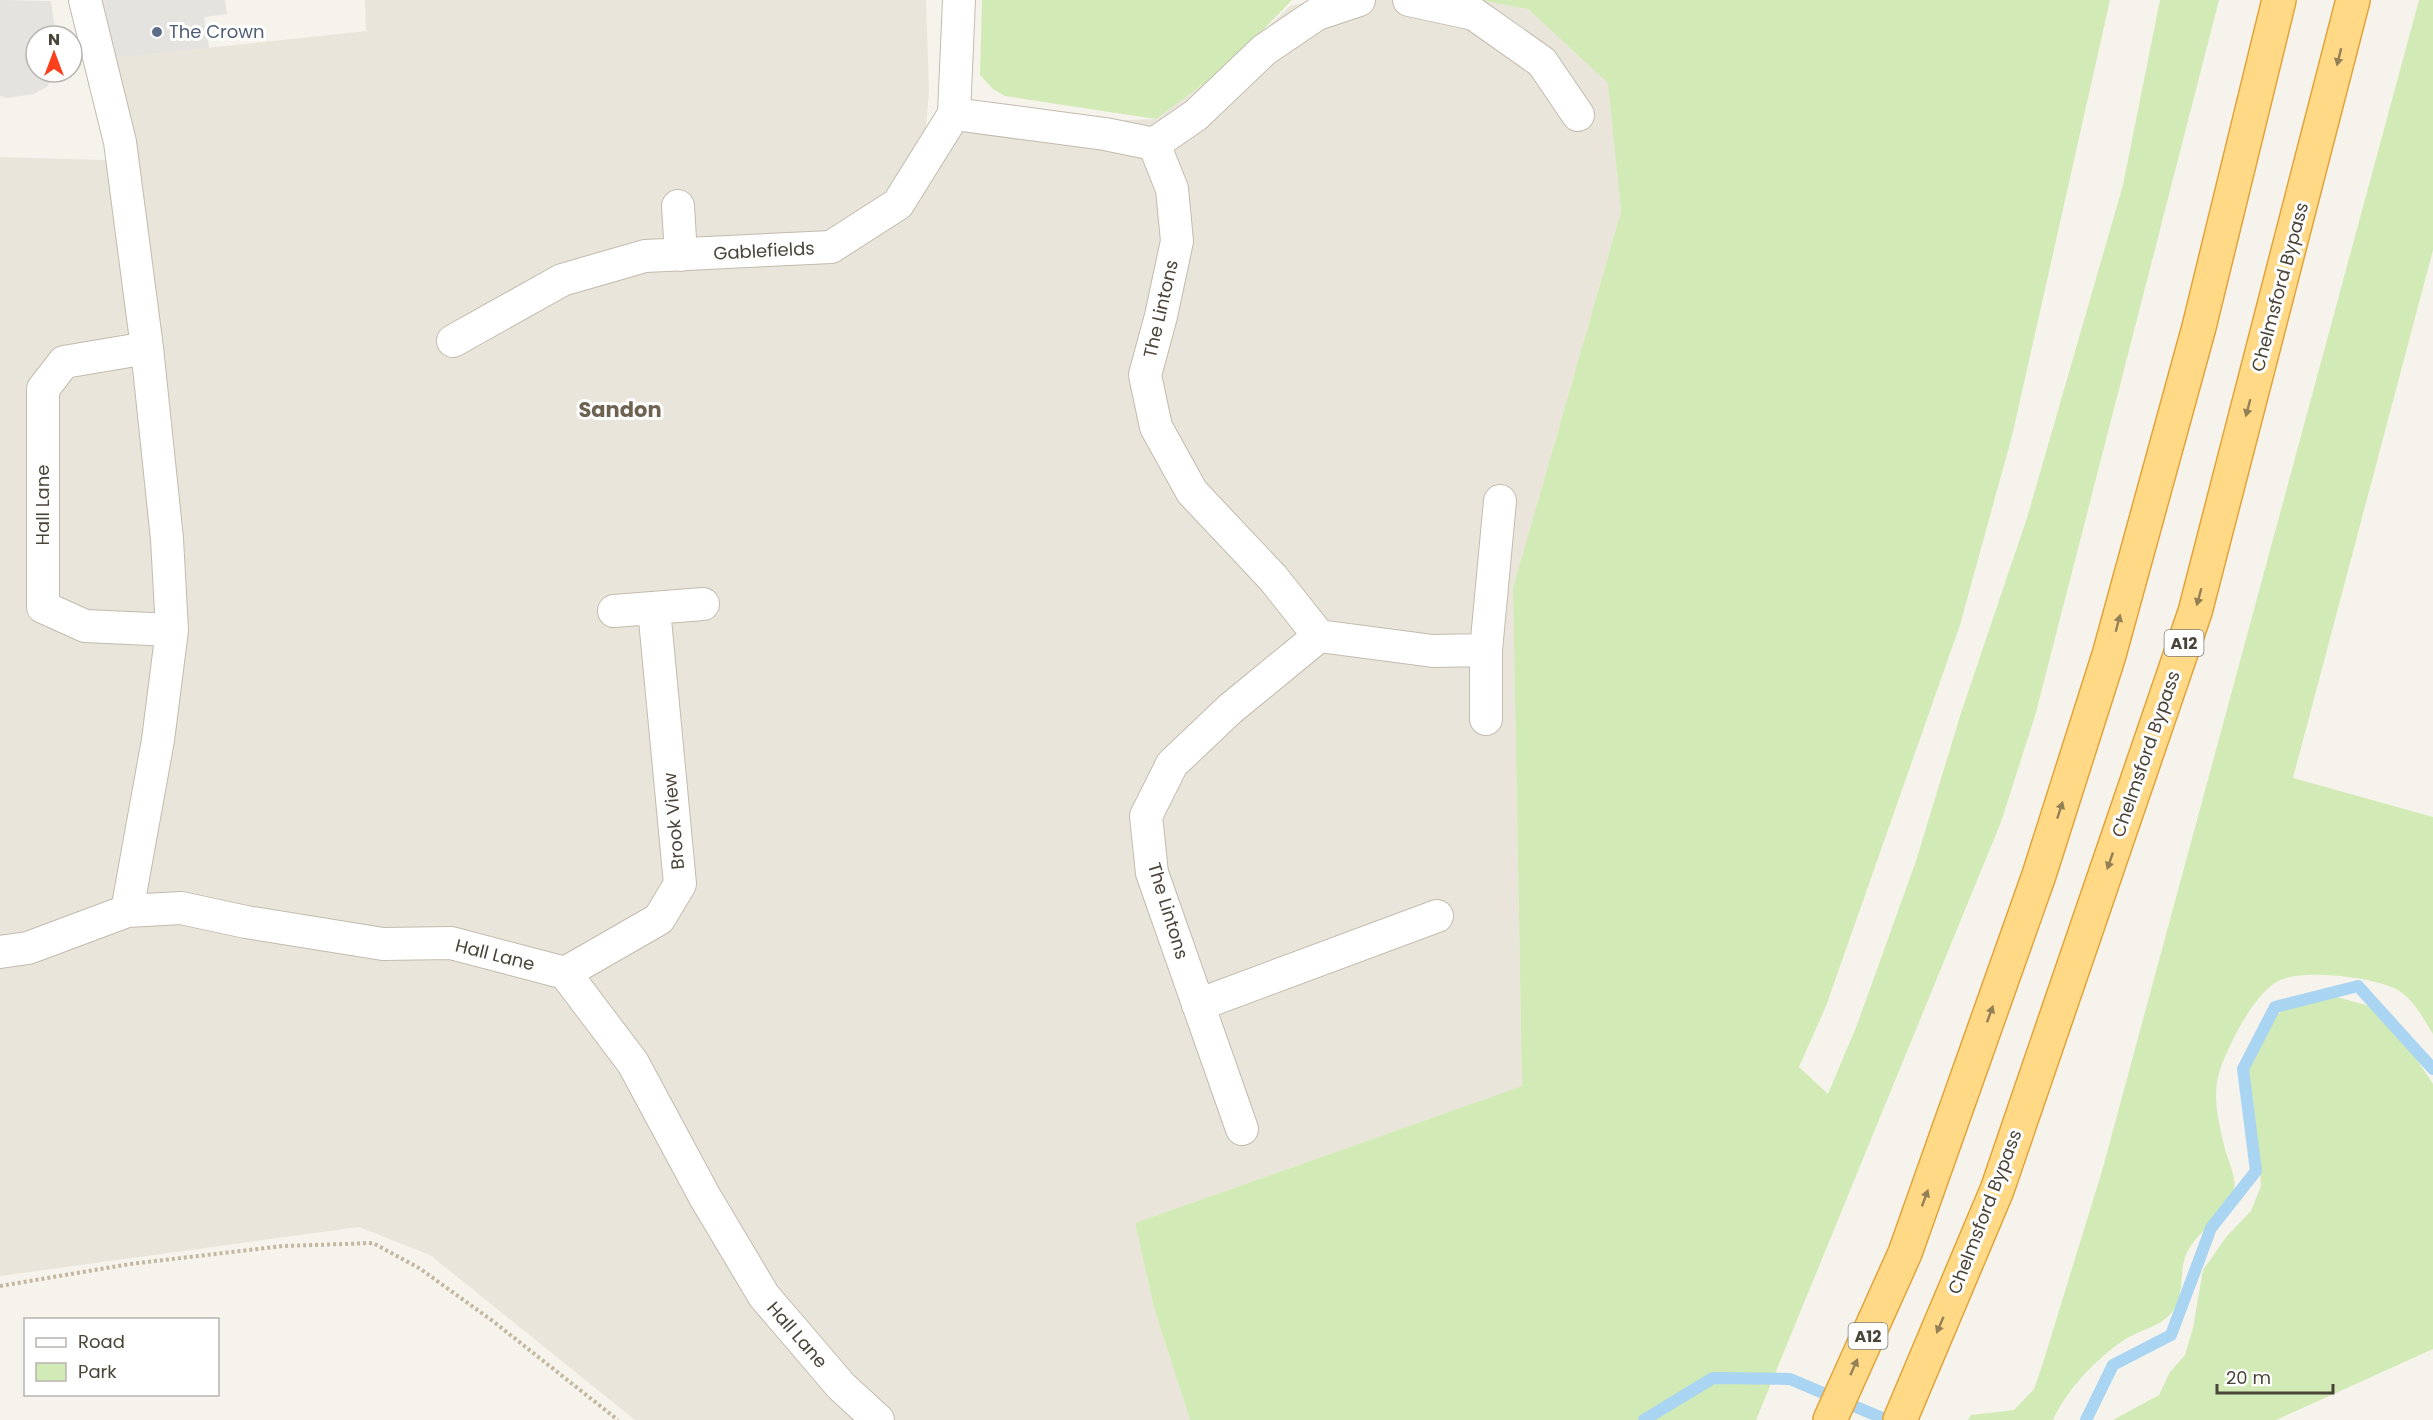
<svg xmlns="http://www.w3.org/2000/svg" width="2433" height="1420" viewBox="0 0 2433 1420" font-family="Poppins,sans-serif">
<rect width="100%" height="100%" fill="#f6f3ec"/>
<path fill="#eae5da" d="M365 0H926L929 91 926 127 1156 119 1228 66 1290 6 1317 0H1480L1528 9 1609 83 1621 211 1513 588 1522 1086 1135 1223 1154 1308 1190 1420H635L430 1255 359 1227 0 1276V157L138 161 113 58 366 31Z"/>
<path fill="#d2eab5" d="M982 0H1292L1228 66 1156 119 1005 96 993 89 980 75Z
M1480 0H2110L2012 436 1960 625 1826 1006 1799 1067 1828 1094 1857 1025 1916 861 1961 713 2027 518 2123 185 2160 0H2219L2035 716 2001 822 1756 1420H1190L1154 1308 1135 1223 1522 1086 1513 588 1621 211 1608 83 1528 9Z
M2419 0H2433V250L2293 778 2433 817V1034C2423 1018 2413 998 2396 989 2372 977 2305 969 2280 980 2255 991 2227 1047 2219 1073 2212 1097 2219 1125 2225 1149 2229 1165 2239 1179 2232 1197 2225 1214 2199 1231 2189 1249 2178 1267 2185 1288 2176 1306 2166 1326 2141 1329 2124 1340 2095 1360 2068 1388 2053 1420H1968L1971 1415 2014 1410 2034 1389 2042 1366 2102 1171Z
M2313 994 2329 995 2377 1008 2395 1027 2433 1084V1349L2276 1420H2113L2159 1395 2170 1372 2185 1355 2193 1328 2203 1270 2227 1236 2251 1211 2261 1186 2260 1169 2248 1140 2244 1121 2242 1080 2274 1017 2300 997Z"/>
<path fill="#e5e3e0" d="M0 0 51 1 56 36H36V72H55L47 87 34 94 7 98 0 96Z
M101 0H225L227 14 204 17 209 48 113 58Z"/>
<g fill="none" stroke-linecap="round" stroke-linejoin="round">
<path stroke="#a9d4f2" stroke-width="12" d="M1644 1420 1713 1378 1790 1379 1887 1420
M2086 1420 2113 1365 2171 1335 2211 1228 2256 1171 2243 1069 2275 1007 2358 986 2433 1069"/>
<g stroke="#c2bbae" stroke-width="34">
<path id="minor" d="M85 0 120 142 147 348 167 539 172 630 158 740 127 911 181 908 246 922 383 944 451 943 565 973 633 1063 705 1197 764 1296 841 1386 878 1420
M1409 0 1474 14 1542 62 1578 115
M954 114 1105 134 1154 144 1172 189 1177 241 1161 316 1145 375 1156 427 1192 492 1273 578 1319 636 1230 709 1172 764 1146 816 1152 873 1242 1129
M1154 144 1196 115 1264 50 1317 14 1359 0
M678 206 681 255
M453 341 562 280 645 256 831 247 898 204 954 114 959 0
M147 348 64 362 43 389V607L85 626 172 630
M614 611 703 604
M1319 636 1433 651 1486 650
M1486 719V650L1500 501
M0 952 28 948 127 911
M565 973 659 919 680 884 654 609
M1198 1005 1437 916"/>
</g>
<g stroke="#e0a43c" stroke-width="36">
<path id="trunk" d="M1830 1420 1905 1253 2039 875 2109 655 2199 327 2279 0
M1900 1420 1997 1190 2195 612 2353 0"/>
</g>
<path stroke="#c4b79f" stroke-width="4" stroke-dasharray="3 3" stroke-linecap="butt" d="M0 1286 130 1264 283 1246 373 1243 419 1268 494 1322 618 1420"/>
<use href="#minor" stroke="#fff" stroke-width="32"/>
<use href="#trunk" stroke="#ffd985" stroke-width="33"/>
</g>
<defs><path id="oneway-solid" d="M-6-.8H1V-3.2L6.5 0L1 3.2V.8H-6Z" transform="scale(1.5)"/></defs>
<g fill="#938057">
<use href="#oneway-solid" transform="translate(2339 57) rotate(104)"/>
<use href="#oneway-solid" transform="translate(2248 408) rotate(105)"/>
<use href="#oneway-solid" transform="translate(2199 597) rotate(105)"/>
<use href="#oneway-solid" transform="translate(2118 623) rotate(-75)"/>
<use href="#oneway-solid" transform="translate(2060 810) rotate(-72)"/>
<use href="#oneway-solid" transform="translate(2110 861) rotate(109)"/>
<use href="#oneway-solid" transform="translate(1990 1014) rotate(-70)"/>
<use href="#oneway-solid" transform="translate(1925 1198) rotate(-70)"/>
<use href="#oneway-solid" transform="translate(1940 1325) rotate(113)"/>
<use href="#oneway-solid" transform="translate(1854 1367) rotate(-66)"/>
</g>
<circle fill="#5c6f8a" stroke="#fff" stroke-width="2" cx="157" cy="32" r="6"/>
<g text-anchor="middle" stroke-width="6" stroke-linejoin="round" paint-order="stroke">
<g fill="#fff" stroke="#817c74" stroke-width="1.5">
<rect x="2164.5" y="630" width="39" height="26" rx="4.5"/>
<rect x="1848.5" y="1323" width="39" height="26" rx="4.5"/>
</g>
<g font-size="16" font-weight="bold" fill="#4b4439">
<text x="2184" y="649">A12</text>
<text x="1868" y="1342">A12</text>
</g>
<g font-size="18" fill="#4e5e75" stroke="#fff" text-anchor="start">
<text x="169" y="38">The Crown</text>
</g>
<g font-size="18" fill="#4b4439" stroke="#fff">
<text transform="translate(764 251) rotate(-3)" y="6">Gablefields</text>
<text transform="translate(2280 287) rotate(-75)" y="6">Chelmsford Bypass</text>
<text transform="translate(1161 309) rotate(-77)" y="6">The Lintons</text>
<text transform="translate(43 505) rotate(-90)" y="6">Hall Lane</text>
<text transform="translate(2146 754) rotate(-71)" y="6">Chelmsford Bypass</text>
<text transform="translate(674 821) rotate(-95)" y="6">Brook View</text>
<text transform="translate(1168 911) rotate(73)" y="6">The Lintons</text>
<text transform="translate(495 955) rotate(14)" y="6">Hall Lane</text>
<text transform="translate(1985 1212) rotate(-69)" y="6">Chelmsford Bypass</text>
<text transform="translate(797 1335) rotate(49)" y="6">Hall Lane</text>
</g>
<g font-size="21" font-weight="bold" fill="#6e6250" stroke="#fff">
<text x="620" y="417">Sandon</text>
</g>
</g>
<rect x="24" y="1318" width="195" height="78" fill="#ffffff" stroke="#b7b4b0" stroke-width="1.5"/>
<rect x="36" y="1338" width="30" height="9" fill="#ffffff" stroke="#b7b4b0" stroke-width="1.5"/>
<text x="78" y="1348" font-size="18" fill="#4b4439">Road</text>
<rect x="36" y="1363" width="30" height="18" fill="#d2eab5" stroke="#b7b4b0" stroke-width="1.5"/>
<text x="78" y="1378" font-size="18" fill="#4b4439">Park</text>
<g transform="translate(54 54)"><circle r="28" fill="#ffffff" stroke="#b7b4b0" stroke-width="1.5"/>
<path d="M0-4.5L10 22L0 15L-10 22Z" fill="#fc3f1d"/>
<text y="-9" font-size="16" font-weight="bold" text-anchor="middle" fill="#4b4439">N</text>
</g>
<path d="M2217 1384v9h116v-9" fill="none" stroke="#4b4439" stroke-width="3"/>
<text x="2226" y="1384" font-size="18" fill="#4b4439" stroke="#ffffff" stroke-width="4.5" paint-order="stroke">20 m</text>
</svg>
